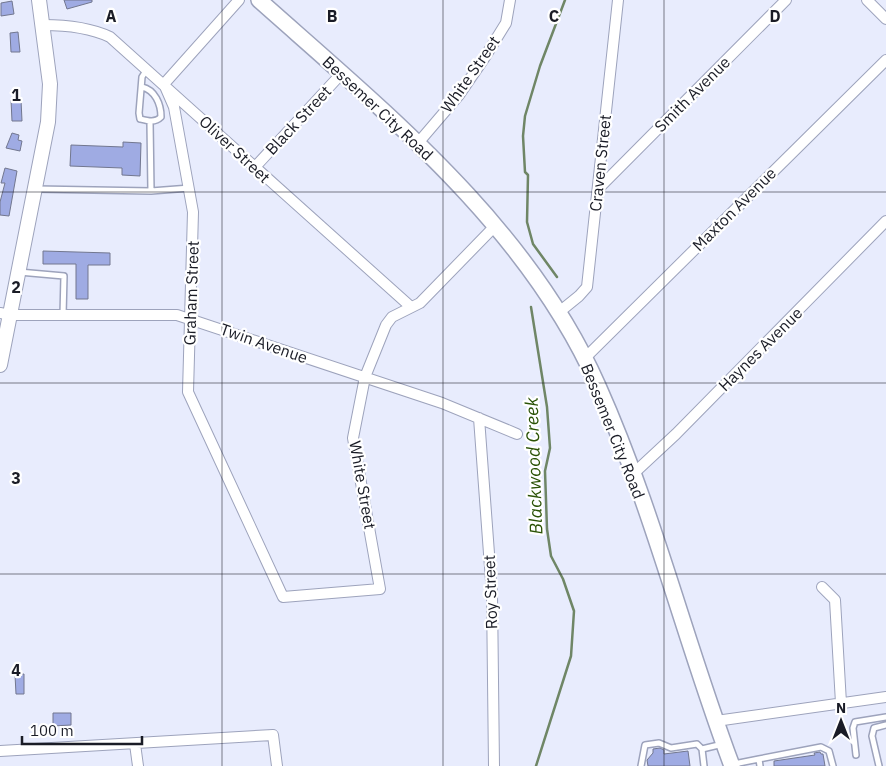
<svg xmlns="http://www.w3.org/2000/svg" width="886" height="766" viewBox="0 0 886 766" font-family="'IBM Plex Sans',sans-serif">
<rect width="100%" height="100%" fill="#e8ecfd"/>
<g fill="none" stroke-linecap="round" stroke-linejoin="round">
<path stroke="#6f8666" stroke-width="2.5" d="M557 277 533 244 527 222 528 175 525 172 523 136 525 116 540 66 565 0
M531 307 547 407 550 448 545 471 547 529 551 556 563 579 574 611 571 656 536 766"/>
</g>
<path fill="#9fabe3" stroke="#72778f" d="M64 0H92V2L67 9Z
M12 1 14 14 1 16V3Z
M18 32 20 52H11L10 33Z
M11 100H21L22 121H12Z
M12 133 19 135 18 140 22 141 20 151 6 148Z
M123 142 141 143 140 176 122 175V168L70 166 71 145 123 147Z
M5 168 17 171 9 216 0 215V202L5 183H1Z
M43 251 110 253V265H88V299H76V264H43Z
M24 674V694H16L15 675Z
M53 713H71V725L53 726Z
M660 748 664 750V754L688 751 690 766H648L647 760 653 753V749Z
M820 752 821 754H823L825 766H774V761L815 755 814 753Z"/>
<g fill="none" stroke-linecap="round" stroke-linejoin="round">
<g stroke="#9da3bc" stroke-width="8">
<path id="service" d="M142 87C155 90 161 104 161 117 155 123 148 121 140 119L139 113 142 77 147 69
M150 122 151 191
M36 189 151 191 190 188
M19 272 64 276 63 315
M702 749 723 744
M856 755 853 728 855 722 886 717
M759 759 821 747 829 751 833 766
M734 764 759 759 760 766
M641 766 645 745 659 743 671 748 697 744 702 749 704 766
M879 766 872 736 874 728 886 725"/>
</g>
<g stroke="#9da3bc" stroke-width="12">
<path id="minor" d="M239 0 164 84 174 107 193 212 188 392 283 597 380 589 353 438 365 377 386 325 392 317 420 303 495 226
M867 0 886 19
M43 25C64 25 91 28 110 37L411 307
M418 143 459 95 485 57 506 23 510 0
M255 167 342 73
M598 189 786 0
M0 313 10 315H177L442 403 517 434
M558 313 579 296 587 287 618 0
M584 359 886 60
M479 418 492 594 494 766
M633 474 676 434 886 221
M822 587 835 600 841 703
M716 721 886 697
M135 744 138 766
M0 751 273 735 277 766"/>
</g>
<g stroke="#9da3bc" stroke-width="16">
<path id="secondary" d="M0 365 48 122 50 84 39 0"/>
</g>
<g stroke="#9da3bc" stroke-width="18">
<path id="primary" d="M259 0C386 113 528 227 598 386 653 509 685 641 732 766"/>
</g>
<use href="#service" stroke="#fff" stroke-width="5"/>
<use href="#minor" stroke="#fff" stroke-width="10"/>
<use href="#secondary" stroke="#fff" stroke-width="14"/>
<use href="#primary" stroke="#fff" stroke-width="15"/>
</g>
<path fill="none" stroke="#1a1c26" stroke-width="1" stroke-opacity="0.55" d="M222 0V766M443 0V766M664 0V766M0 192H886M0 383H886M0 574H886"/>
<g text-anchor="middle" stroke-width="4.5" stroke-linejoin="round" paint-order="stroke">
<g font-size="16" fill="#1a1c26" stroke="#fff">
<text transform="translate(470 74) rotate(-55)" y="6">White Street</text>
<text transform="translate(692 94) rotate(-45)" y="6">Smith Avenue</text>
<text transform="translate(378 108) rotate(43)" y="6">Bessemer City Road</text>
<text transform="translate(298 120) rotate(-47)" y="6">Black Street</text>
<text transform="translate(235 149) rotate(43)" y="6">Oliver Street</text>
<text transform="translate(600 163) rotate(-84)" y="6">Craven Street</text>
<text transform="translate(734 209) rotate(-45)" y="6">Maxton Avenue</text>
<text transform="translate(191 293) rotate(-88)" y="6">Graham Street</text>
<text transform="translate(264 343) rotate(19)" y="6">Twin Avenue</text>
<text transform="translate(760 349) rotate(-45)" y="6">Haynes Avenue</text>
<text transform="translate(613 431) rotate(68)" y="6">Bessemer City Road</text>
<text transform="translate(363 485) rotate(80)" y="6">White Street</text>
<text transform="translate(490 592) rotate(-92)" y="6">Roy Street</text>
</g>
<g font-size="18" font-style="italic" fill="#2a5205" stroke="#fff">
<text transform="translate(534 466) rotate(-92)" y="6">Blackwood Creek</text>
</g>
</g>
<g font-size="16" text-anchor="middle" font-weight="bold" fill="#1a1c26" stroke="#fff" stroke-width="4.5" stroke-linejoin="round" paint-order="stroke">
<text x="111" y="22">A</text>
<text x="332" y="22">B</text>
<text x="554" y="22">C</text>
<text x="775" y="22">D</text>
<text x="16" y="101">1</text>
<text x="16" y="293">2</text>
<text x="16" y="484">3</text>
<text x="16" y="676">4</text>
</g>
<g transform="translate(841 721)" stroke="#ffffff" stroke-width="4" paint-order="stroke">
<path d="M0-4L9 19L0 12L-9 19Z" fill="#1a1c26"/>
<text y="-8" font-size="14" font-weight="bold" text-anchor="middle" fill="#1a1c26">N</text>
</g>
<path d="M22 736v8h120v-8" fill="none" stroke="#1a1c26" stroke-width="2.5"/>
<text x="30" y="736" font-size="15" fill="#1a1c26" stroke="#ffffff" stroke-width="4" paint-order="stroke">100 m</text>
</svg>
